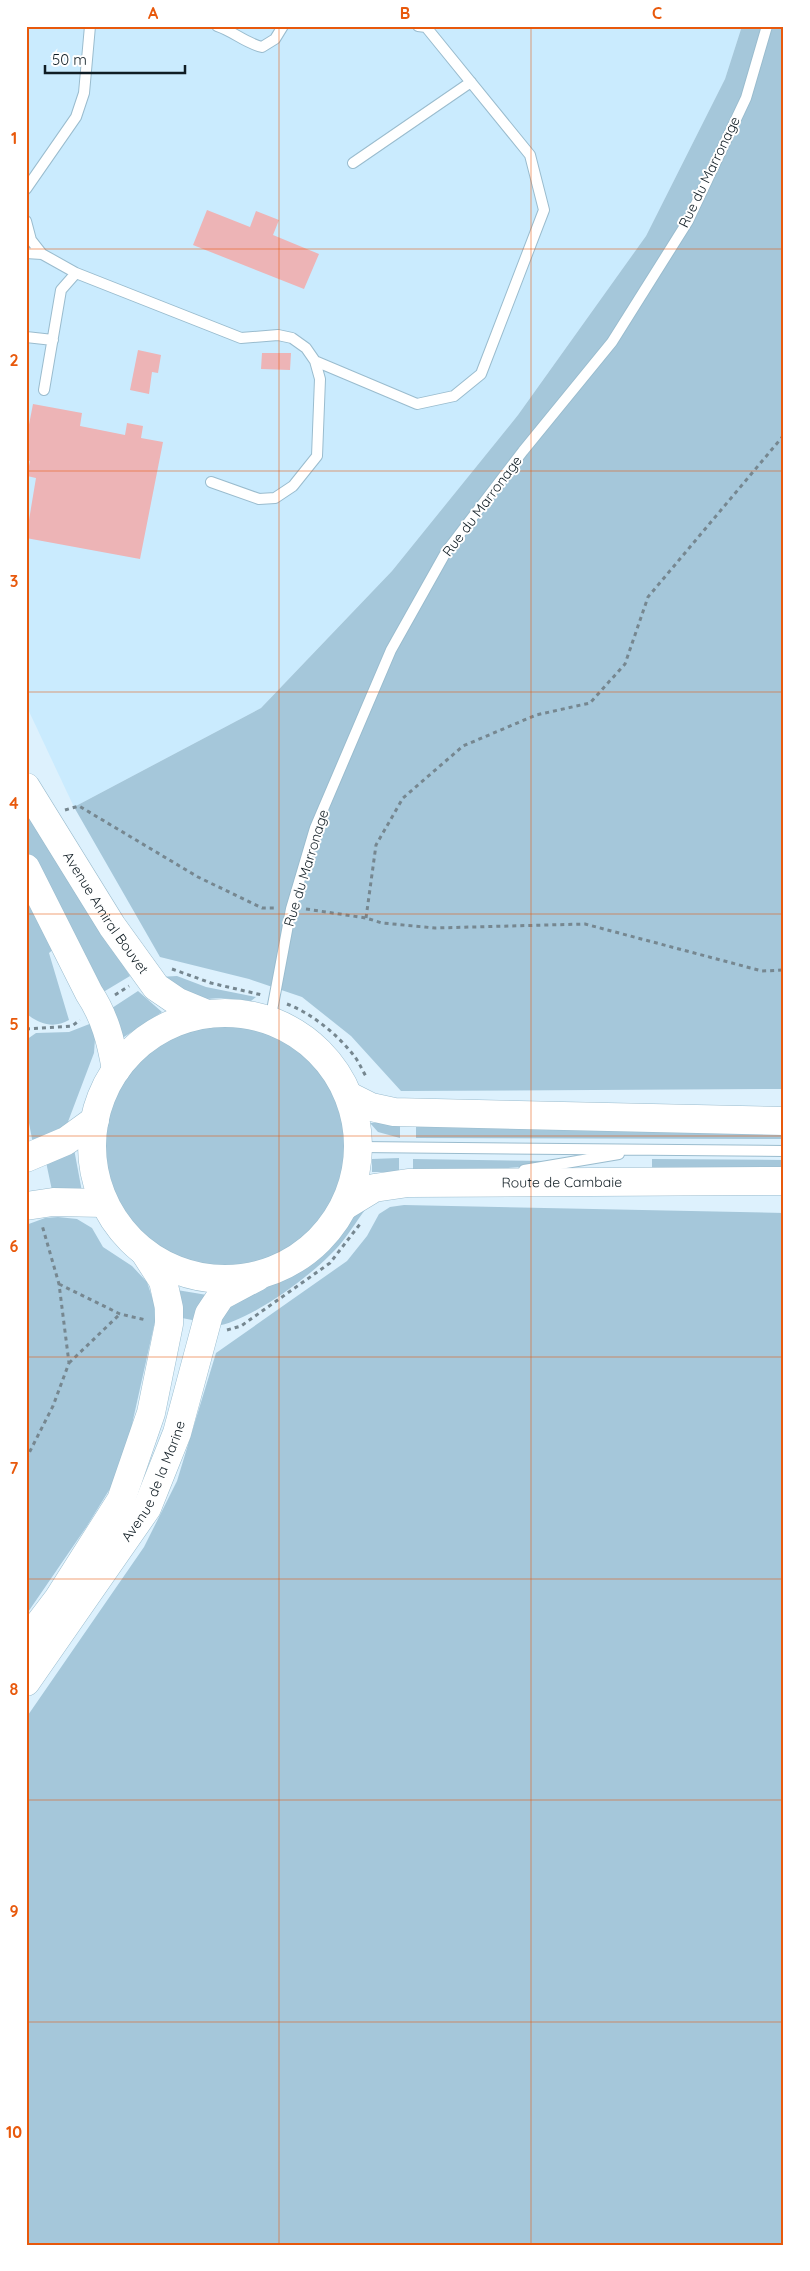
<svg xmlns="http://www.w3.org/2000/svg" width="810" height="2271" viewBox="0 0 810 2271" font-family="Quicksand,sans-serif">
<rect width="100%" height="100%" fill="#ddf1fd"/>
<path fill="#caebfe" d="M26 26H742L725 79 646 236 518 415 392 571 261 708 74 807 26 705Z"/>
<path fill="#a5c7da" d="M742 26H784V1089L401 1091 351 1036 302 997 249 979 160 957 74 807 261 708 392 571 518 415 646 236 725 79Z
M26 809 130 976 100 994 26 856Z
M26 893 54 949 49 953 69 1020C54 1029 38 1024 26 1013Z
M177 976 206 987 256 997 251 1001 221 998 192 1000 159 977Z
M138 991 162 1012 121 1039 112 1008Z
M92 1023 95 1039 94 1053 66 1127 36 1144 32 1139 26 1107V1040L36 1033 69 1032Z
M100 1148a123 123 0 1 1 246 0a123 123 0 1 1-246 0Z
M370 1123H400V1138L378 1132Z
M416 1124 784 1129V1139L416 1138Z
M74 1149 83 1197 53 1195 46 1162Z
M399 1158V1172H372V1159Z
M413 1159 546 1161V1165L473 1171 413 1170Z
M652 1159 784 1160V1172L652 1171Z
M369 1205C359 1217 351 1231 342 1242 320 1270 250 1322 216 1326L226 1307 247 1294 276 1283 311 1265 337 1238 354 1211Z
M404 1205 784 1213V2245H26V1718L144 1547 177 1481 216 1353 347 1261 367 1236 379 1214 390 1207Z
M58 1217 77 1219 92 1228 103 1247 132 1266 147 1282 154 1303 155 1321 127 1447 111 1487 87 1526 26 1615V1225L45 1218Z
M177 1290 207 1295 197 1321 177 1317Z"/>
<path fill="#edb4b6" d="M207 210 250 227 256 211 279 220 273 235 319 254 304 289 193 245Z
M138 350 161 355 158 373 152 372 149 394 130 390Z
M262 353H291L290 370 261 369Z
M33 404 82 413 80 426 125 435 127 423 143 426 141 438 163 442 140 559 26 538 36 478 27 476 30 461 26 460V440Z"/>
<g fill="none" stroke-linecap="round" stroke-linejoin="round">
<g stroke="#9abcce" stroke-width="12">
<path id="lane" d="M217 26C233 31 245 43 262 47L275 39 283 26
M353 163 471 82
M26 189 76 117 84 93 90 26
M26 221 31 240 42 254 76 273 241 338 278 335 292 338 306 348 315 361 320 379 317 456 293 486 275 498 259 499 211 482
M26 253 42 254
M26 337 53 340
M315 361 417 404 454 396 481 374 544 210 530 155 426 27 418 26
M44 390 61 290 76 273
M270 1021 291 909 315 828 391 650 446 552 523 451 612 342 688 221 746 98 767 26
M359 1147 784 1151
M524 1170 619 1154"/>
</g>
<g stroke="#9abcce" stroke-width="29">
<g id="secondary">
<path d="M26 1641 58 1599 121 1500 151 1413 169 1324V1308L163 1281 145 1253"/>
<path id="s1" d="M26 1682 147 1508 177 1433 209 1314 221 1296 257 1277"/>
</g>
</g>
<g stroke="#9abcce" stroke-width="29">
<g id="primary">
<path id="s2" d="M26 787 112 926 156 987 178 1002 207 1014"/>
<path d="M26 868 89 993C105 1017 111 1041 116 1070"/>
<circle cx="225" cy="1146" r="133"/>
<path d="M349 1096 371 1107 394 1112 784 1121"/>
<path d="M26 1158 66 1141 95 1120"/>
<path id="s3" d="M346 1205 374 1188 408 1183 784 1181"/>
<path d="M26 1206 53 1202 104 1203"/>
</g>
</g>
<path stroke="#768790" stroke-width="3" stroke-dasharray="4 4" stroke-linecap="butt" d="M65 810 79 806 198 877 262 908H277
M306 909 366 918 382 923 435 928 585 924 762 971 784 970
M366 918 376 845 403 798 463 746 536 715 590 703 625 664 648 597 784 435
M172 969 211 983 262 995
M115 995 129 986
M287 1004C313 1014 338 1035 355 1057 360 1064 363 1072 367 1078
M26 1029 72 1026 80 1020
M59 1284 120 1314 146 1320
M227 1330 241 1326 330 1263 360 1224
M69 1363 120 1314
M26 1459 53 1406 69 1363 59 1284 42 1225"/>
<use href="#lane" stroke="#fff" stroke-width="10"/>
<use href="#secondary" stroke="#fff" stroke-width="28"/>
<use href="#primary" stroke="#fff" stroke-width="28"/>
</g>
<path fill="none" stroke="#e8590c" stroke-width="1" stroke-opacity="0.55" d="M279 26V2245M531 26V2245M26 249H784M26 471H784M26 692H784M26 914H784M26 1136H784M26 1357H784M26 1579H784M26 1800H784M26 2022H784"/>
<g text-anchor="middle" stroke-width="4" stroke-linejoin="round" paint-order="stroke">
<g font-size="14" fill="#101d24" stroke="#fff">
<text transform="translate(709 172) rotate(-64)" y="5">Rue du Marronage</text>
<text transform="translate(482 506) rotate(-53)" y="5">Rue du Marronage</text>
<text transform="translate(306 868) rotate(-73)" y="5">Rue du Marronage</text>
<text dy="5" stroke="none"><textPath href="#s2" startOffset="149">Avenue Amiral Bouvet</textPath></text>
<text dy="5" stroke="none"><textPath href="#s3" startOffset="221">Route de Cambaie</textPath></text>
<text dy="5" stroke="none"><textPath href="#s1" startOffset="239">Avenue de la Marine</textPath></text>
</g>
</g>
<rect width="810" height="2271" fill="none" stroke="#ffffff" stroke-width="55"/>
<path d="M45 65v8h140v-8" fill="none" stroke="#101d24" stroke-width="2.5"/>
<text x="52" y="65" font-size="15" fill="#101d24" stroke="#ffffff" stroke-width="4" paint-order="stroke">50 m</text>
<rect x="28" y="28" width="754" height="2216" fill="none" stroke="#e8590c" stroke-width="2"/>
<g font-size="16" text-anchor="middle" font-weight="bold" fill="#e8590c">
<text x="153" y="19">A</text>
<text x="405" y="19">B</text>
<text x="657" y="19">C</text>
<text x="14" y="144">1</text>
<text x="14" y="366">2</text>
<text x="14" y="587">3</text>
<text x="14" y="809">4</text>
<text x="14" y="1030">5</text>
<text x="14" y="1252">6</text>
<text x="14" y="1474">7</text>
<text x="14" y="1695">8</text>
<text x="14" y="1917">9</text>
<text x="14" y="2138">10</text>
</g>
</svg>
